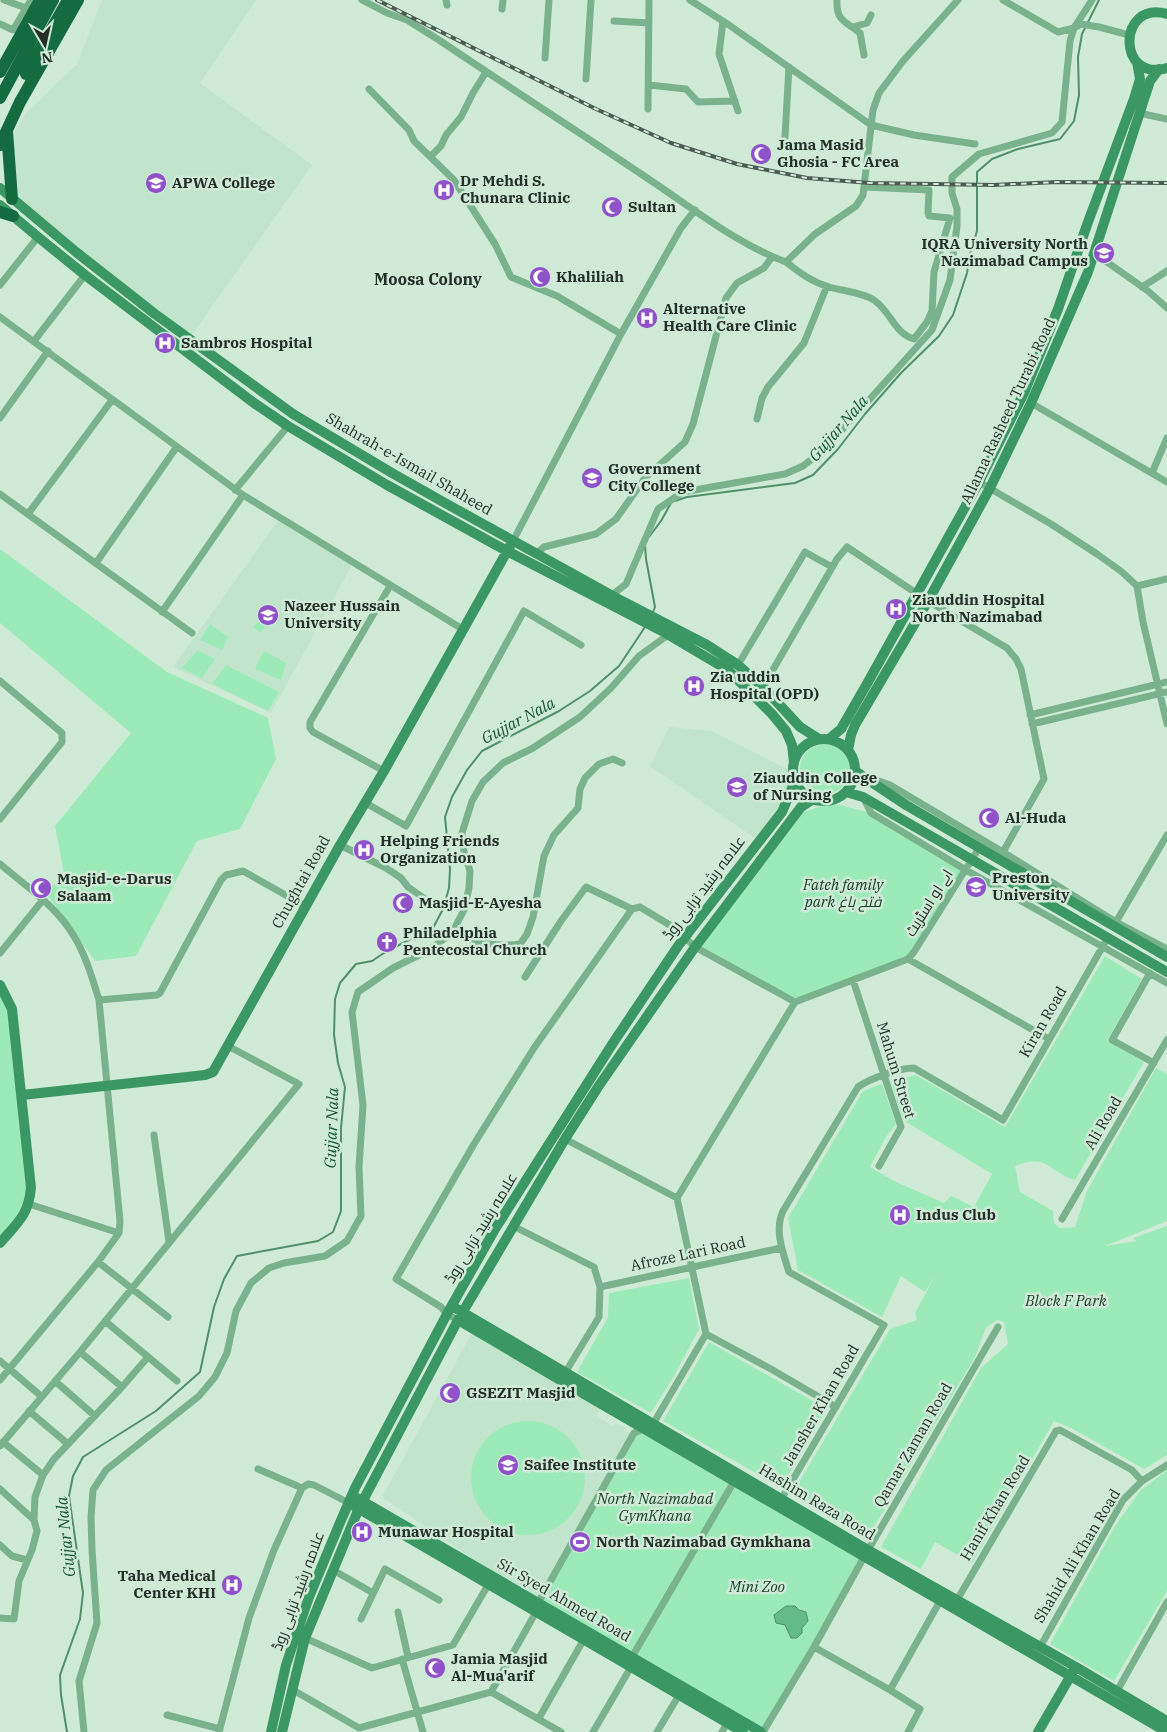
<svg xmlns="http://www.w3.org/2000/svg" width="1167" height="1732" viewBox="0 0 1167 1732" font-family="'IBM Plex Serif',Cairo,serif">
<rect width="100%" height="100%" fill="#cfebd8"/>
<path fill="#c1e5cc" d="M102 0H256L200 83 312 165 189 339 12 199 11 166 15 131 26 113 77 64Z
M280 518 353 563 271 713 173 667Z
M669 727 712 731 793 772 795 781 759 841 650 766Z
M472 1333 601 1408 597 1416 612 1426 615 1423 626 1428 624 1432 634 1433 538 1603 382 1497Z"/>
<path fill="#9deab9" d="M0 549 167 672 268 718 276 759 240 829 197 841 136 956 95 961 46 893 64 874 55 826 131 733 0 623Z
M261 618 268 623 260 633 253 627Z
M210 624 228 637 222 650 200 640Z
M198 650 215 659 202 678 182 668Z
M264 651 286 663 281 680 255 669Z
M226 665 279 692 268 711 212 684Z
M800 769a25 25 0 1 1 50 0a25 25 0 1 1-50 0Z
M832 803 871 813 966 870 908 959 793 1001 695 947 800 813Z
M1105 956 1142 979 1107 1041 1144 1062 1075 1180C1048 1172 1048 1152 1015 1166L1020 1192 1053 1211 1054 1223 1060 1228 1075 1227 1087 1191 1156 1068 1167 1074V1221L1105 1246 1136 1241 1133 1238 1167 1226V1455L1144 1469 1071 1428 1054 1421 972 1563 935 1542 921 1569 881 1547 981 1368 1008 1344 1004 1322 997 1320 986 1328 975 1357 869 1535 792 1494 890 1329 917 1320 915 1313 936 1274 925 1292 901 1276 882 1317 798 1270 788 1218 863 1091 882 1084 896 1124 886 1137 870 1167 894 1181 944 1203 951 1196 974 1207 992 1174 903 1120 891 1082 916 1075 1005 1127Z
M0 985 12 1009 29 1204 0 1242Z
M689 1278 699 1329 674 1376 651 1413 577 1372 608 1317 609 1293Z
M709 1342 827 1409 781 1487 663 1421Z
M471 1478a57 57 0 1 1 114 0a57 57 0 1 1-114 0Z
M643 1428 863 1558 763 1732 538 1603 634 1433Z
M1167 1470V1591L1114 1681 1050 1644 1115 1526 1140 1491Z"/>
<path fill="#63bb86" stroke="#50916a" d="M786 1606H795L799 1610 806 1612 808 1621 802 1628V1633L797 1638H791L785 1625 776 1623 774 1615Z"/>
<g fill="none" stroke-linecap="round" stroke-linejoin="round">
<path stroke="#50916a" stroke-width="2" d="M1088 22 1099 0
M675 501 687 497 795 483 813 475 838 449 865 414 901 373 939 336 953 315 967 273 970 254 977 231V172L992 159 1018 149 1060 139 1074 121 1079 95 1078 57 1082 34 1086 26
M649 537 661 521 671 503
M645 545 646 559 655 607 653 612
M67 1732 61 1695 60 1675 80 1619 83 1593 69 1496 73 1476 83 1457 156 1411 200 1372 214 1307 224 1279 237 1256 318 1241 333 1232 341 1211V1128L345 1087 338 1063 334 1035 335 999 340 983 356 964 372 961 387 951 433 928 443 909 449 888 450 869 445 817 452 797 467 770 482 751 559 711 590 691 619 666 645 627"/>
<path stroke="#7ab28e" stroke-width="7" d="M4 0 26 8
M362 0 387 13 407 20 439 40C510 88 582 134 653 182 695 210 739 245 786 262L815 234 856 206 863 195 873 110 879 93 903 61 958 0
M446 0 447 5
M690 0 729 25 871 125 914 135 975 144
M837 0C836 22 846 21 860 33L864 55
M1003 0 1058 32 1074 28 1081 24 1099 27 1129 35
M502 9 503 0
M614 21 649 23
M723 21 719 54 738 111
M0 24 13 30 31 0
M853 27 867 23 871 15
M545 58 549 0
M586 79 591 0
M649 85 686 89 698 102 735 101
M369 89 409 130 414 141 454 180 495 244 511 277 557 296 621 334
M648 109 649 0
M1139 113 1167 119
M785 137 789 67
M431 156 441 146 446 135 461 117 473 93 486 72
M1094 253 1148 291 1167 308
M786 262C800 273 812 282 829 287 843 291 861 292 874 300 892 313 893 332 914 339L927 322 932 311 934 272 950 218 929 216 928 213 929 190 864 187
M0 285 38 237
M1142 287 1167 271
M0 317 243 495 464 630
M34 341 85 275
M1031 403 1167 482
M0 418 48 351
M757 419 762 398 768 387 804 343 827 286
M1152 473 1167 438
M979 482 1051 524 1097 554 1122 572 1137 586 1143 622 1167 724
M235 490 288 426
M0 494 192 633
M28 514 112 400
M513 541 621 334 681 228 695 210
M537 553 544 547 596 534 616 519 645 478 685 442 693 424 726 298 737 283 764 268 772 257
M96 563 176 448
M1137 586 1167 579
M612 595 626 584 658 509 683 492 785 474 803 466 825 449 932 330 950 280 957 226V209L952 193V177L979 154 1052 133 1062 122 1070 41 1074 28 1092 0
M162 612 243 495
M738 665 805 552 832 567
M0 681 62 733V742L0 819
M763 687 837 559 847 547 928 601 1007 648 1016 659 1021 669 1044 779 1003 852
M1030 715 1167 682
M1032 724 1167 692
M384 771 313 732 310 728V722L390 586
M871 778 890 785 1003 852 1116 922 1167 949
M863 797 871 813 966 870 1167 983
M364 802 406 826 524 611 581 645
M340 845 386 868 401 878 408 887 428 901
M0 864C24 885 55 905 72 933 85 953 92 977 99 1000L120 1221 119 1233 98 1262 0 1380
M1116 922 1167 835
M466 939C484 944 501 947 520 944L527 934 533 917 544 856 554 835 578 808 580 789 585 778 599 764 613 759 622 763
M0 953 42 901
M908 959 914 952 979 848
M1150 973 1112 1040 1154 1063
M525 977 561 921 586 887 632 909 640 907 673 927 695 947 795 1002
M853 980 901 1127 879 1166
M99 1000 157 995 160 993 221 880 226 875 243 871 305 906
M154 1135 169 1242
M565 1139 677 1198
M29 1204 119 1233
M1062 1219 1167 1040
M513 1226 594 1267 600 1287 599 1317 565 1373
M98 1262 168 1317
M600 1287 781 1248
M458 1320 447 1314 441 1307 396 1279 474 1144 534 1048 632 909
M105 1321 177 1381
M80 1352 122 1387
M0 1361 41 1396
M55 1381 95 1416
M836 1407 771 1369 706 1334 677 1198 795 1002 908 959 1049 1039
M29 1411 68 1444
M3 1442 43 1475
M0 1446 80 1352 299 1084 228 1046
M258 1469 302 1488
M0 1489 34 1520
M782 1498 884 1325 789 1272C783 1253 774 1230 783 1211L858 1087C871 1078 899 1068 914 1068L1003 1120 1107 939
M0 1545 12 1556 27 1560
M333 1570 373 1593
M957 1600 1056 1431 1060 1430 1132 1470 1142 1481
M538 1603 634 1433 653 1424 706 1334
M398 1612 408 1657
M0 1618 14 1619 19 1581 32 1550 37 1531 34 1520 35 1497 43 1475 54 1459 122 1387 148 1357
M361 1619 385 1569 439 1600
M305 1638 372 1668 453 1645 488 1585
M814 1647 890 1690 920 1709 908 1732
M1040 1647 1123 1500 1142 1481 1167 1465
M402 1659 423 1732
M293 1690 359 1728 491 1692 536 1612
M890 1690 940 1601
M1117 1691 1167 1602
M491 1692 561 1732
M167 1715 220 1729
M539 1718 584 1639
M84 1732 79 1681 97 1623 92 1550 91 1517 93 1490 106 1470 199 1396 215 1377 227 1353 236 1311 251 1283 269 1268 284 1263 325 1256 347 1241 361 1216 359 1167 363 1105 352 1012 358 992 393 968 429 950 452 933 464 910 469 888 470 871 464 852 462 833 472 801 483 782 503 763 533 748 580 717 611 688 639 656 668 635
M219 1732 249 1618 274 1550 302 1488 308 1484 314 1485 349 1503
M593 1732 631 1667 632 1657 736 1478
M657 1732 679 1695
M722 1732 727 1723
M763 1732 814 1647 864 1557 998 1327"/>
<path stroke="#3b9864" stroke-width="10" d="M1167 14C1117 0 1117 83 1167 68
M0 188 76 252 155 314 293 414 392 473 454 508 622 601 707 645 738 665 763 687 800 727 819 739
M0 205 38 237 85 275 254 403 288 426 387 485 507 551 662 631 728 670 772 714 786 731 792 745 794 763
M829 739 841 729 868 682 979 482 1024 393 1058 309 1088 222 1134 99 1140 79 1137 62
M793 770a31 31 0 1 1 62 0a31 31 0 1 1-62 0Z
M848 750 851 735 855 725 928 601 990 488 1031 403 1088 272 1150 81 1159 69
M855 771 906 805 1167 957
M846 792 863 797 1167 972
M0 985 12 1009 31 1188C28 1216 18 1222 0 1243
M22 1095 205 1075 213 1072 340 845 384 771 510 546
M457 1309 868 1550 1076 1667 1167 1721
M458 1320 584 1394 1167 1732
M357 1498 761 1732
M354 1506 743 1732
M271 1732 286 1665 309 1597 339 1525 355 1488 447 1314 495 1229 613 1043 678 946 782 812 795 781
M282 1732 305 1638 359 1508 458 1320 565 1139 598 1087 695 947 801 807 813 799
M1038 1732 1074 1670"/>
<path stroke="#156b40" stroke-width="12" d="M0 72 40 0
M26 74 68 0
M0 98 53 0
M7 131 12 199
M0 145 20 102 78 0
M0 212 13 216"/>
<g stroke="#4d5c52" stroke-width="4">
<path id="rail" d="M377 0 596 109 671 143 737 164 807 178 870 183 994 185 1057 182 1167 183"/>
</g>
<use href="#rail" stroke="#cfebd8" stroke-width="2" stroke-dasharray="5.5" stroke-linecap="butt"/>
</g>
<defs>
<g id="mosque-disc" transform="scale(1.125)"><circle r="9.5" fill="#9052c9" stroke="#cfebd8"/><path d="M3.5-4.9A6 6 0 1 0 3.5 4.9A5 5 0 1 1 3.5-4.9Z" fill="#fff"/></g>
<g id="university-disc" transform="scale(1.125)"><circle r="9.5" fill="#9052c9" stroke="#cfebd8"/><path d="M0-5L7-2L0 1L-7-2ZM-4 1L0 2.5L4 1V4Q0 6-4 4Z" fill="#fff"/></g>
<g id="hospital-disc" transform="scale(1.125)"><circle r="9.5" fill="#9052c9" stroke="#cfebd8"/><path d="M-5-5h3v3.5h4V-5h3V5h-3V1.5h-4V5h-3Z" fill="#fff"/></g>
<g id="church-disc" transform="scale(1.125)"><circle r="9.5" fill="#9052c9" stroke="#cfebd8"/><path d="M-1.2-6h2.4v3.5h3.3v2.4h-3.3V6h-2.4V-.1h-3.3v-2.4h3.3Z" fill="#fff"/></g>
<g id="stadium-disc" transform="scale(1.125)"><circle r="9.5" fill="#9052c9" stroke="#cfebd8"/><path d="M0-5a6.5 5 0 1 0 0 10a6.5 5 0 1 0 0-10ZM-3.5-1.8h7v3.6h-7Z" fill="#fff"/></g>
</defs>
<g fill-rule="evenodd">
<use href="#mosque-disc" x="761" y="154"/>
<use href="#university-disc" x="156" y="183"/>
<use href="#hospital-disc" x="444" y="190"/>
<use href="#mosque-disc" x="612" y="207"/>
<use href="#university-disc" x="1104" y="253"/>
<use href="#mosque-disc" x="540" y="277"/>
<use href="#hospital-disc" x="647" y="318"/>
<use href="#hospital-disc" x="165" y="343"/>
<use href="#university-disc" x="592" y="478"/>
<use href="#hospital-disc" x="896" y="609"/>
<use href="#university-disc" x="268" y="615"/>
<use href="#hospital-disc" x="694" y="686"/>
<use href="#university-disc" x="737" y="787"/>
<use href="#mosque-disc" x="989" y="818"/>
<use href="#hospital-disc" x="364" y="850"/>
<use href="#university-disc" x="976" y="887"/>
<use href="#mosque-disc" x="41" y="888"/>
<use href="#mosque-disc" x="403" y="903"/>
<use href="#church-disc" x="387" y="942"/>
<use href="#hospital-disc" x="900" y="1215"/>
<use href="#mosque-disc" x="450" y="1393"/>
<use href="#university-disc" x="508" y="1465"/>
<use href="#hospital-disc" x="362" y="1532"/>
<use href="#stadium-disc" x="580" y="1542"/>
<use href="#hospital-disc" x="232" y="1585"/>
<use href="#mosque-disc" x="435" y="1668"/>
</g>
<g text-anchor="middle" stroke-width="5" stroke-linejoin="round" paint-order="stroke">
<g font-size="15" font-weight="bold" fill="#242f28" stroke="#cfebd8" text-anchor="start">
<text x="777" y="150">Jama Masid<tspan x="777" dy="17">Ghosia - FC Area</tspan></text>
<text x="460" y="186">Dr Mehdi S.<tspan x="460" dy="17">Chunara Clinic</tspan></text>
<text x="172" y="188">APWA College</text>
<text x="628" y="212">Sultan</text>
<text x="1088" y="249" text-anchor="end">IQRA University North<tspan x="1088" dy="17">Nazimabad Campus</tspan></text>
<text x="556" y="282">Khaliliah</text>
<text x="663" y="314">Alternative<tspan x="663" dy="17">Health Care Clinic</tspan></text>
<text x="181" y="348">Sambros Hospital</text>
<text x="608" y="474">Government<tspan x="608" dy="17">City College</tspan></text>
<text x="912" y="605">Ziauddin Hospital<tspan x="912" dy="17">North Nazimabad</tspan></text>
<text x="284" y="611">Nazeer Hussain<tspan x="284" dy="17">University</tspan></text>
<text x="710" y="682">Zia uddin<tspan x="710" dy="17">Hospital (OPD)</tspan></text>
<text x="753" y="783">Ziauddin College<tspan x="753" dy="17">of Nursing</tspan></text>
<text x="1005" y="823">Al-Huda</text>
<text x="380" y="846">Helping Friends<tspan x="380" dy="17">Organization</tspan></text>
<text x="992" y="883">Preston<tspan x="992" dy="17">University</tspan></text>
<text x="57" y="884">Masjid-e-Darus<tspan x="57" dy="17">Salaam</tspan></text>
<text x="419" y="908">Masjid-E-Ayesha</text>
<text x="403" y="938">Philadelphia<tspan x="403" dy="17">Pentecostal Church</tspan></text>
<text x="916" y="1220">Indus Club</text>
<text x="466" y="1398">GSEZIT Masjid</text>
<text x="524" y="1470">Saifee Institute</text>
<text x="378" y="1537">Munawar Hospital</text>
<text x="596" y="1547">North Nazimabad Gymkhana</text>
<text x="216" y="1581" text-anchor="end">Taha Medical<tspan x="216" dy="17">Center KHI</tspan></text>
<text x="451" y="1664">Jamia Masjid<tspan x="451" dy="17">Al-Mua'arif</tspan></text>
</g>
<g font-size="15" fill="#242f28" stroke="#cfebd8">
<text transform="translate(1008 411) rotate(-65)" y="5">Allama Rasheed Turabi Road</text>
<text transform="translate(409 464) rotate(30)" y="5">Shahrah-e-Ismail Shaheed</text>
<text transform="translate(301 882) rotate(-61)" y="5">Chughtai Road</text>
<text transform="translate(704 888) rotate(-53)" y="5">علامہ رشید ترابی روڈ</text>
<text transform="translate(929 903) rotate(-58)" y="5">اے او اسٹریٹ</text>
<text transform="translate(1043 1022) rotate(-60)" y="5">Kiran Road</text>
<text transform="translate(896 1070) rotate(73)" y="5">Mahum Street</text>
<text transform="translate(1103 1123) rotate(-60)" y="5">Ali Road</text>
<text transform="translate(481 1228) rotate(-59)" y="5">علامہ رشید ترابی روڈ</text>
<text transform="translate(688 1254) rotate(-12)" y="5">Afroze Lari Road</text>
<text transform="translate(821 1405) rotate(-60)" y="5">Jansher Khan Road</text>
<text transform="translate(913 1445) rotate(-60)" y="5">Qamar Zaman Road</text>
<text transform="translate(817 1502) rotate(31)" y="5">Hashim Raza Road</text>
<text transform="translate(995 1508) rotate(-59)" y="5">Hanif Khan Road</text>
<text transform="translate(1077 1556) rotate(-59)" y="5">Shahid Ali Khan Road</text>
<text transform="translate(298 1591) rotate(-70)" y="5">علامہ رشید ترابی روڈ</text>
<text transform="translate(564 1600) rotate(30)" y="5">Sir Syed Ahmed Road</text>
</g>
<g font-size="15" font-style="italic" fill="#1b402a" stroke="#cfebd8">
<text x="843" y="890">Fateh family<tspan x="843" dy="17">park فتح باغ</tspan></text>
<text x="1066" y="1306">Block F Park</text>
<text x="655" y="1504">North Nazimabad<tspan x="655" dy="17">GymKhana</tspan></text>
<text x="757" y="1592">Mini Zoo</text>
</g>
<g font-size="16" font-weight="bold" fill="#242f28" stroke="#cfebd8">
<text x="428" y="285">Moosa Colony</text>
</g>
<g font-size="16" font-style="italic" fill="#145633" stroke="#cfebd8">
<text transform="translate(838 428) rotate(-49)" y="6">Gujjar Nala</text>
<text transform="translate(518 720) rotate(-28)" y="6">Gujjar Nala</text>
<text transform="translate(331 1128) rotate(-88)" y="6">Gujjar Nala</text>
<text transform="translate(65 1537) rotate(-96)" y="6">Gujjar Nala</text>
</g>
</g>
<g transform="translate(45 45) rotate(171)" stroke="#cfebd8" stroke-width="4" paint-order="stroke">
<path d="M0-4L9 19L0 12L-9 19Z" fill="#242f28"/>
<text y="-8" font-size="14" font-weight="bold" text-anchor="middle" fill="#242f28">N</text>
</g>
</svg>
